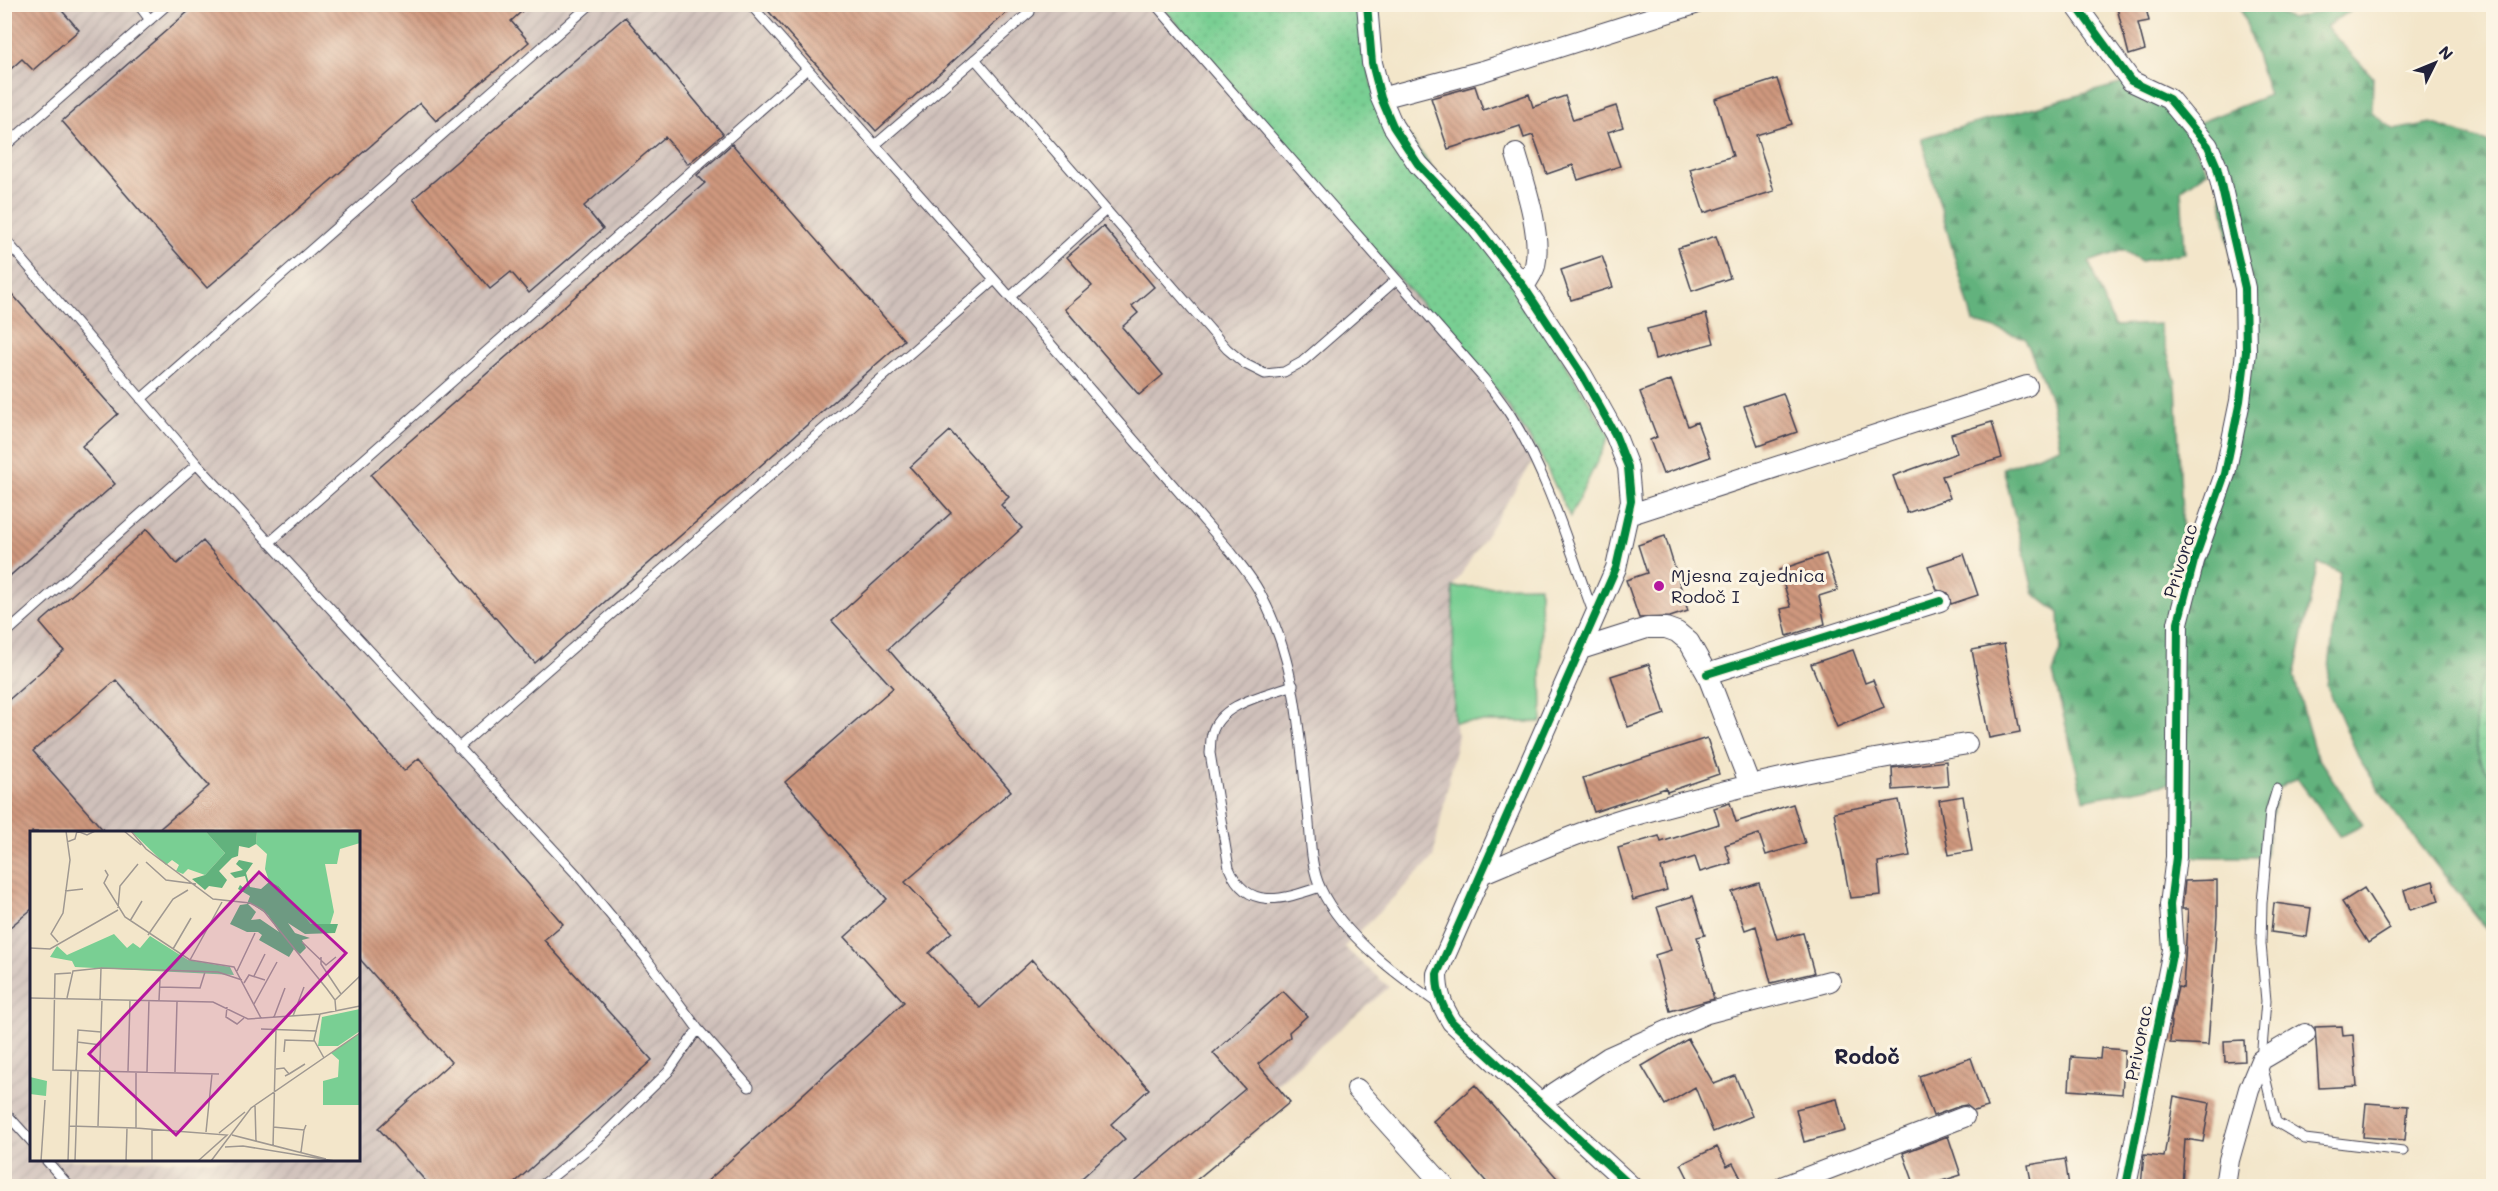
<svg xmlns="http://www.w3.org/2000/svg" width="2498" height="1191" viewBox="0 0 2498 1191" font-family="Mali,sans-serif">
<defs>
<pattern id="industrial-furrows" width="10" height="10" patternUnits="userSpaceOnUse" patternTransform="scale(1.5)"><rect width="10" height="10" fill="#cfc0ba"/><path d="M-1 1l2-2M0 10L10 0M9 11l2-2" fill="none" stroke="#b1a5a1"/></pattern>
<pattern id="grass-dots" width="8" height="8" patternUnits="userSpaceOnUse" patternTransform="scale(1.5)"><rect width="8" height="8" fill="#79cf93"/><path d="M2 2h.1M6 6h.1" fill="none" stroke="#68b180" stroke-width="1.8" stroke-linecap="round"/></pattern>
<pattern id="forest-firs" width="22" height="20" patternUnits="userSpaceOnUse" patternTransform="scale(1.5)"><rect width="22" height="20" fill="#62b27d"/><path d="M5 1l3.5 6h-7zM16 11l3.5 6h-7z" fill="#509068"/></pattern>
<pattern id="building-back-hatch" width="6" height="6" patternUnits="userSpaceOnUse" patternTransform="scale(1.5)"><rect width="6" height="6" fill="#cf987e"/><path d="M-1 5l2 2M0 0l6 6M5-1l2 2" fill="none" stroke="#a87c68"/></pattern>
</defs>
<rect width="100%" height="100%" fill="#fcf5e5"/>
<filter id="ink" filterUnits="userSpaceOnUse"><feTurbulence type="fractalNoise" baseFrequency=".0167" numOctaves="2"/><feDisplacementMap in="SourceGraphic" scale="12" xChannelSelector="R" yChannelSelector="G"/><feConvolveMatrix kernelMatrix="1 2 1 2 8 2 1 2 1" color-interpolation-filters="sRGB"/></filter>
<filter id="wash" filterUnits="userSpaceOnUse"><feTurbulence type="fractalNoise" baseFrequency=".008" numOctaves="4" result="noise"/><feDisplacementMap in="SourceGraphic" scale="24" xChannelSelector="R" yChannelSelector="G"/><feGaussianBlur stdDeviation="1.35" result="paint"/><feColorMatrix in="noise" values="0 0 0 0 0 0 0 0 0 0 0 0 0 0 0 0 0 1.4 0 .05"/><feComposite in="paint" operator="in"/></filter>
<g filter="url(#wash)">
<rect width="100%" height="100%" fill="#f3e6ca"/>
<path fill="url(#industrial-furrows)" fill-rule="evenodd" d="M5 5H1161L1500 394 1539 452 1453 587 1454 722 1458 735 1433 858 1344 947 1389 987 1157 1186H5ZM32 832H358V1160H32Z"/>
<path fill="url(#grass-dots)" stroke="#4e7867" stroke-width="1.5" d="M1161 5H1362L1371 83 1517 287 1610 435 1570 517 1539 452 1500 394Z
M2493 655V778L2480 762 2475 735 2476 692Z"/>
<path fill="url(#forest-firs)" stroke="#426a5c" stroke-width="1.5" d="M2240 5H2273V10L2291 19 2321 11 2323 5H2359L2326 27 2373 77 2372 113 2395 130 2431 123 2493 144 2487 162 2494 174V655L2476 692 2475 735 2480 762 2493 778V937L2392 809 2360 760 2327 686 2340 572 2318 563 2294 677 2315 753 2363 825 2340 837 2297 778 2277 789 2265 857H2176V782L2084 800 2053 673 2061 650 2059 613 2034 594 2003 468 2060 447 2051 400 2025 338 1973 322 1921 138 2131 81 2169 99 2208 171 2181 190 2185 253 2141 261 2123 250 2089 262 2114 326 2159 324 2176 383 2183 539 2194 560 2246 352 2217 167 2190 126 2269 95Z"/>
<path fill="#79cf93" stroke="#4e7867" stroke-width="1.5" d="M1540 586 1542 722H1454L1453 587Z"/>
<g id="blocks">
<path fill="url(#building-back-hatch)" d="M4 4H56L79 30 33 70 22 59 4 75Z
M197 4H530L511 21 529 42 436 121 420 103 207 288 62 121Z
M762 4H1016L876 131Z
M2116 4H2145L2149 21 2138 23 2145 50 2129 55Z
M625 17 723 134 688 164 665 137 584 206 603 229 529 293 511 272 490 289 413 199Z
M1777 79 1792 124 1756 135 1774 191 1704 213 1690 169 1733 156 1715 99Z
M1475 86 1483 110 1529 94 1533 107 1565 96 1573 120 1616 106 1623 127 1608 132 1620 166 1578 180 1573 165 1547 174 1533 135 1524 138 1520 126 1448 149 1431 98Z
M732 144 904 340 535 663 371 475 705 183 697 175Z
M1103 226 1154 287 1132 306 1138 313 1122 327 1163 375 1139 395 1065 309 1092 286 1067 257Z
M1716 236 1730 278 1692 291 1678 248Z
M1602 256 1613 287 1571 300 1561 270Z
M4 285 118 414 82 446 115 484 4 581Z
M1706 314 1714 343 1655 359 1647 329Z
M1671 380 1688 426 1697 422 1710 457 1663 474 1650 440 1657 437 1640 392Z
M1783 393 1797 432 1758 446 1744 406Z
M1992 422 2002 458 1942 476 1950 498 1907 513 1893 476 1957 453 1951 434Z
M950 431 1009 497 1001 505 1022 528 888 649 1011 791 905 882 952 932 929 953 980 1008 1032 960 1149 1089 1111 1124 1125 1139 1073 1186H702L904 1002 845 937 887 899 785 782 893 688 832 621 951 513 910 467Z
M147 529 177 564 203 541 404 771 419 758 563 924 544 940 652 1060 511 1186H430L378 1128 451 1062 358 957V832H156L209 786 116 680 33 751 105 832H32V909L4 932V704L64 651 40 623Z
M1665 536 1688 611 1670 617 1639 618 1626 580 1647 573 1638 545Z
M1826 554 1838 590 1819 596 1825 624 1787 636 1781 609 1791 607 1779 570Z
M1964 554 1978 595 1951 604 1948 593 1937 590 1928 566Z
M2004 644 2020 732 1989 738 1972 650Z
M1853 650 1865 683 1873 680 1884 707 1837 727 1811 664Z
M1649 664 1665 714 1628 727 1611 676Z
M1707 738 1719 774 1667 792 1666 788 1594 812 1583 778Z
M1946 761 1948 786 1893 790 1892 768Z
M1963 796 1972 851 1949 855 1939 800Z
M1899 800 1910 856 1878 862 1881 895 1850 898 1834 812Z
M1730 803 1736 822 1793 804 1805 843 1766 855 1759 834 1725 845 1731 863 1700 872 1695 857 1661 868 1667 890 1633 900 1618 848 1659 836 1661 842 1719 824 1714 808Z
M2217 880V916L2208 1045 2170 1043 2171 1019 2178 987 2183 988 2188 909H2182L2185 881Z
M2433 881 2439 901 2410 910 2404 890Z
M1759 883 1777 939 1803 933 1814 973 1771 983 1756 926 1745 930 1732 892Z
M2364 888 2390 929 2368 943 2342 902Z
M1693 896 1705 935 1697 937 1714 999 1670 1011 1655 955 1671 950 1657 907Z
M2274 903 2311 908 2307 937 2271 932Z
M1283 991 1307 1016 1289 1032 1290 1037 1258 1064 1290 1102 1189 1186H1130L1245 1089 1213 1053Z
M2342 1026 2343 1036 2353 1035 2357 1086 2319 1088 2315 1027Z
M1688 1039 1714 1084 1735 1076 1752 1116 1713 1132 1695 1087 1665 1105 1642 1066Z
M2244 1040 2245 1061 2225 1062 2224 1041Z
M2101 1048 2125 1050 2122 1094 2069 1090 2071 1057 2100 1059Z
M1971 1058 1988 1107 1974 1111 1966 1105 1960 1106 1933 1116 1919 1076Z
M1475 1085 1564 1186H1490L1433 1121Z
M2174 1096 2210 1103 2203 1142 2185 1139 2182 1186H2141L2144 1155 2164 1157Z
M1837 1099 1845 1131 1804 1142 1796 1109Z
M2366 1103 2408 1106 2405 1140 2363 1137Z
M1948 1136 1961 1175 1926 1186H1915L1903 1153Z
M1717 1147 1727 1166 1733 1163 1745 1186H1692L1681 1164Z
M2065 1159 2069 1186H2032L2028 1165Z"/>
</g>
</g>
<g filter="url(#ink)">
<use href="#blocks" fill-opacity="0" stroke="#413f50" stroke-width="1.5"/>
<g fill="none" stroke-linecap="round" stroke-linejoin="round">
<g stroke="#413f50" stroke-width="11">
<path id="lane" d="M138 4 150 20
M750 4 1010 297 1231 552C1241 565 1253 579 1260 593 1296 659 1299 731 1307 804 1311 831 1309 865 1321 889 1343 936 1398 976 1440 1005
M1155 4 1484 379C1493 391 1503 403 1511 416 1549 477 1569 548 1594 615
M975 59 1227 349 1245 364 1265 374 1284 372 1302 362 1396 280
M875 145 1030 12
M4 147 168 4
M4 238 197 464 579 877 645 957 698 1029 749 1087
M1010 297 1106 210
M141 399 591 4
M269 543 807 69
M4 635 197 464
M1293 685C1267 695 1219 703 1212 734 1210 740 1211 747 1210 753L1229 868C1247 912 1284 899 1320 887
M458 748 994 280
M2277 789 2270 812 2262 903 2261 944 2266 1001 2261 1060 2276 1122 2305 1139 2403 1151
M4 1111 32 1142
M46 1160 69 1186
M541 1186 595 1143 668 1072 698 1029"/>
</g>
<g stroke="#413f50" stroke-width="22">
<path id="street" d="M1367 4 1372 63 1381 98 1393 126 1418 164 1477 227 1524 287 1582 375 1615 434 1628 467 1631 501 1616 568 1437 974C1437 993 1442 1006 1452 1022L1631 1186
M2075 4 2131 81 2169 99 2208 146 2217 167 2245 288 2246 352 2240 401 2225 474 2194 561 2178 623 2176 857 2170 905 2173 950 2126 1186
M1381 98 1483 71 1695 4
M1516 154C1525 185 1542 234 1535 266 1533 273 1527 281 1524 287
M1628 515 2027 386
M1581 649 1647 628H1666L1677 632 1689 642 1707 674 1750 785
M1707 674 1940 601
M1481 874C1529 854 1576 833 1625 818 1737 785 1852 761 1967 744
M1357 1089 1444 1186
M1541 1102 1609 1057 1707 1013 1830 981
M1784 1186 1964 1117
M2225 1186 2229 1160 2249 1089 2261 1060 2305 1034"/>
</g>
<use href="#lane" stroke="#fff" stroke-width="9"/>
<use href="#street" stroke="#fff" stroke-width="20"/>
<g stroke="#fcf5e5" stroke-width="11">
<path id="cycleway" d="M1367 4 1372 63 1381 98 1393 126 1418 164 1477 227 1524 287 1582 375 1615 434 1628 467 1631 501 1616 568 1437 974C1437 993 1442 1006 1452 1022L1631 1186
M2075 4 2131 81 2169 99 2208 146 2217 167 2245 288 2246 352 2240 401 2225 474 2194 561 2178 623 2176 857 2170 905 2173 950 2126 1186
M1707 674 1940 601"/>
</g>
<use href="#cycleway" stroke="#00873e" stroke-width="8"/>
</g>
</g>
<circle fill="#b5179e" stroke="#fcf5e5" stroke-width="2" cx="1659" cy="586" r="6"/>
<g text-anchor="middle" stroke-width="6" stroke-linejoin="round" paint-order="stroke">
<g font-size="18" fill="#22223b" stroke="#fcf5e5">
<text transform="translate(2181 561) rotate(-73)" y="6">Privorac</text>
<text transform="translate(2139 1043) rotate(-79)" y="6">Privorac</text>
</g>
<g font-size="18" fill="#22223b" stroke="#fcf5e5" text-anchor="start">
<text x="1671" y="582">Mjesna zajednica<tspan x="1671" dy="21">Rodoč I</tspan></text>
</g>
<g font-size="21" font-weight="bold" fill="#22223b" stroke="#fcf5e5">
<text x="1867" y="1064">Rodoč</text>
</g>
</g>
<g transform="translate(30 831)">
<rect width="330" height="330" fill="#f3e6ca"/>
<path d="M101 0H175L195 22 175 44 158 38 153 43 146 40 149 34 142 29 136 34ZM227 0H330V12L310 18 307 33H295L304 81 300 94 281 93 249 55 240 53 235 38 237 23 226 13ZM84 103 97 117 103 112 110 117 120 105 158 129 200 136 204 144 45 136 42 130 20 126 27 115 37 124ZM330 202V274H293V250L308 246 309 229 301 222ZM0 246 17 250 16 265 0 263Z" fill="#79cf93"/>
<path d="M175 0H227L226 13 219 17 209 15 208 25 202 27 189 40 197 49 192 57 179 55 175 59 162 48 175 44 195 22ZM209 29 223 32 216 42 220 56 231 58 239 51 249 55 281 93H308L305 102 275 103 258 92 265 102 280 107 272 109 276 117 270 123 264 118 259 126 229 109 232 104 228 101H217L200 93 210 74 217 73 220 65 208 58 210 54 215 58 218 55 215 45 205 47 200 42 213 39 206 33ZM218 73H222L238 84 249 101 230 88 221 89 226 81Z" fill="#62b27d" fill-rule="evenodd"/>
<path d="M330 178V200L308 215H288L292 186Z" fill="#79cf93"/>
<path fill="none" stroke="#9f9891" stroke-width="1.5" d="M94 0 111 14M101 0 116 18 183 68 220 72 233 79 297 158 305 169 306 181M37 11 45 8 47 0 57 4 65 0M116 31 136 49 166 53M75 39 78 44 74 52 95 86 160 129 204 136 231 187M35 60 53 58M88 77 90 55 108 33M100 90 112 70M118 104 143 68 158 59M28 111 21 103 33 82 40 29 36 0M272 111 296 134 306 126M0 117 20 118 88 79M143 118 161 87M291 126V133L311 163M160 129 192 71M71 137 188 141 212 149M207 140 225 102M41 142 25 143 23 239 189 243M224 145 235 123M214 152 219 144 235 149M130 156 170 157 175 141M0 167 183 171 218 188 290 183 330 175M37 167 43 140 71 137 70 168M129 169 130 149M305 169 330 145M224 173 247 131M197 176 196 186 207 193 214 187M290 183 284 209 294 227M263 185 274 156M244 186 255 157M231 198 287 200M47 211 71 214M254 221 255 209 285 210M246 238 254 237 259 243 255 245M46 240 48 199 71 201M98 240 100 169M106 241V297L197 304 168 330M117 241 119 169M145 241 147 171M259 243 275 233M225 274 226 311M39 295 106 297M68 295 72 168M243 296 274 299 276 294M176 301 182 243M189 302 215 281M202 304 296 328M243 315 246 199M195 316 213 315 305 330M271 321 274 299M11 330 15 269M38 330 41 240M45 330 48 240M96 330 97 297M122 330V298M181 330 221 277 330 202"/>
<path fill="#b5179e" fill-opacity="0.15" stroke="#b5179e" stroke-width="3" d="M229 41 316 122 146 304 59 223Z"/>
<rect width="330" height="330" fill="none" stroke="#22223b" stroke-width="3"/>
</g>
<rect width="2498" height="1191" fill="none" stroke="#fcf5e5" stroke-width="24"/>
<g transform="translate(2435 63) rotate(47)" stroke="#fcf5e5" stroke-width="4.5" paint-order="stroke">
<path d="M0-4.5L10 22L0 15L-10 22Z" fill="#22223b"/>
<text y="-9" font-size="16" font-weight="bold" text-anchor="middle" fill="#22223b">N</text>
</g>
</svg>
